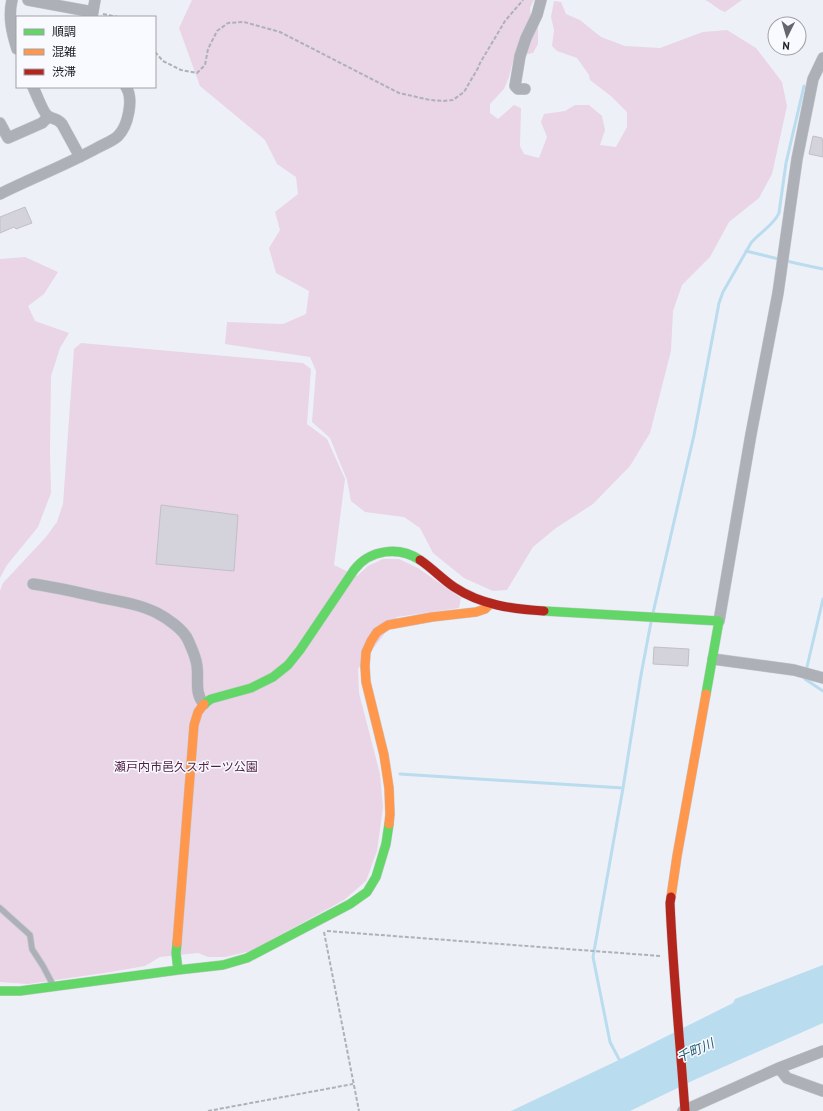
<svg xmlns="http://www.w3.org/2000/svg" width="823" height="1111" viewBox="0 0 823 1111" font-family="'PT Sans','Noto Sans JP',sans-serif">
<rect width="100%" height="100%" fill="#eef0f8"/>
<path fill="#e9d5e6" d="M192 0H534L530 8 531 17 538 28V44L533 53 514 57 509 77 504 89 490 104V113L498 119 514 105 521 108 520 146 524 154 539 158 547 137 541 122 544 114 565 111 575 105H589L602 116 605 130 600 145 616 147 627 127V112L612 97 590 80 589 75 577 58 557 51 552 46 554 30 551 17 554 1 561 2 566 14 580 20 601 37 625 46 660 48 703 32 727 30 756 48 782 82 787 106 772 174 759 198 729 222 710 257 682 285 673 311 671 351 650 433 630 466 593 504 556 528 533 547 507 590 493 591 464 578 433 553 420 528 404 517 365 512 351 501 347 480 330 438 312 422 316 371 310 357 225 344 227 322 283 324 306 314 309 291 276 273 269 248 280 230 275 212 298 194 296 177 277 164 265 140 200 86 179 28Z
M705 0H742L725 12C718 10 712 3 705 0Z
M25 257 58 272 44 294 28 306 35 321 69 333 60 348 51 376 50 450 51 493 38 527 7 565 0 578V259Z
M81 343 303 363 311 369 307 424 327 439 345 479 334 565 357 576 368 566 383 559H399L418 568 461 598 459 608 397 617 358 669 359 693 380 774 383 807 377 851 366 881 344 900 251 951 225 957H208L198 953 160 957 145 966 111 972 28 984 0 982V591L3 583 46 537 57 522 63 504 74 349Z"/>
<path fill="#b9dcee" d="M823 965V1023L694 1080 630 1111H511L623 1058 733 1003 735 999Z"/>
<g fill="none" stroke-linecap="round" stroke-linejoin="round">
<path stroke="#b9dcee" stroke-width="3" d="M746 251 795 263 823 269
M653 613 694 435 719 303 723 292 751 243C759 233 774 225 779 213L786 163 804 86
M806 671 823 599
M806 677 805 679 823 691
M400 774 623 788
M621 1063 610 1042 593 957 623 788 641 675 651 622"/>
</g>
<path fill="#d4d2da" stroke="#c1bfc7" d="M813 136 822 138 823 143V157L809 154Z
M25 207 32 223 16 229 14 227 0 233V217Z
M161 505 238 515 234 571 156 564Z
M654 647 689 649 688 666 653 664Z"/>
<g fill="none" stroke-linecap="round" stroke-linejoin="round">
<g stroke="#c9cad1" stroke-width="7">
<path id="lane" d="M0 908 30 935 32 949 43 966 53 985"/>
</g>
<g stroke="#c9cad1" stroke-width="12">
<path id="street" d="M12 0C8 17 12 33 17 49
M28 0 93 12
M92 17 95 0
M33 87C36 93 43 113 48 116 53 120 56 117 62 124L80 157
M525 89H518L515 86 520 56 526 38 537 15 541 0
M0 123 8 138 42 123 48 117
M0 194C32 178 66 165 97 148 104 144 113 141 118 136 128 126 134 99 126 87
M33 584C55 587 76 592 98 597 118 601 139 604 157 613 167 618 184 630 188 640 192 649 196 657 197 666 199 680 194 693 204 704
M719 621 751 434 778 293 797 159 813 79 823 58
M713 659 794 670 823 678
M779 1068 787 1078 823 1091
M683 1111 779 1068 823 1051"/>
</g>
<g stroke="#c9cad1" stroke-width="10">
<path id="fast" d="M544 611 719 621 706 694
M204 704 211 699 251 688 273 677 288 665 300 650 354 570C370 549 399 546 420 560
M178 970 223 965 247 958 350 904 367 892 376 877 386 844 389 824
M0 991H20L178 970 176 953 177 943"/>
</g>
<g stroke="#c9cad1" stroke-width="10">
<path id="slow" d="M389 824 390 814 389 788 384 755 366 682 365 666 366 652 371 641 377 632 388 625 432 617 476 612 485 609 490 604
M671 897 677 856 706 694
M177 943 194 725 198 712 204 704"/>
</g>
<g stroke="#c9cad1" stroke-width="10">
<path id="jam" d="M420 560C432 568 442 579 454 587 481 605 512 609 544 611
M671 897 670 903C673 972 680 1042 685 1111"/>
</g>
<path stroke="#aeb1b7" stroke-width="2" stroke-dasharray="4 2" stroke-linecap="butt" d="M103 14 118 17
M155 52 163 61 181 70 197 73 205 65 208 49 217 31 228 23 244 22 280 32 399 93 430 100 443 101 453 100 464 92 478 68 480 63 505 21 523 0
M327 931 660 956
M324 932 359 1111
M208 1111 353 1084"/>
<use href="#lane" stroke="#adb1b7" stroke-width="5.5"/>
<use href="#street" stroke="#adb1b7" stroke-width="11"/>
<use href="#fast" stroke="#63d668" stroke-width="9"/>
<use href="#slow" stroke="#ff974d" stroke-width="9"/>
<use href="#jam" stroke="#b3261e" stroke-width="9"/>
</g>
<g text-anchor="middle" stroke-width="3" stroke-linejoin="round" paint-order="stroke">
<g font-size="12" fill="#532146" stroke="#f9faff">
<text x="186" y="771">瀬戸内市邑久スポーツ公園</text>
</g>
<g font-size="13" font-style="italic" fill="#1f5b72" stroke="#f9faff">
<text transform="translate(695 1050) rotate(-24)" y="5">千町川</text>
</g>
</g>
<rect x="16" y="16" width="140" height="72" fill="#f9faff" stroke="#a0a1a7"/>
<rect x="24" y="29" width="20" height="6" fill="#63d668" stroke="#a0a1a7"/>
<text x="52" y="36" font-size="12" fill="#1b1b24">順調</text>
<rect x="24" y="49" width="20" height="6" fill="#ff974d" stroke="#a0a1a7"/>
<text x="52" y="56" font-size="12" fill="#1b1b24">混雑</text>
<rect x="24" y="69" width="20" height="6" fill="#b3261e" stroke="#a0a1a7"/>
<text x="52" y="76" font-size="12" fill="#1b1b24">渋滞</text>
<g transform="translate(787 36) rotate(185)"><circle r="19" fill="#f9faff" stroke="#a0a1a7"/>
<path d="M0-3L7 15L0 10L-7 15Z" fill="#65666e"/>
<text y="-6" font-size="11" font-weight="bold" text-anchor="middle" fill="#1b1b24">N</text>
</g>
</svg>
